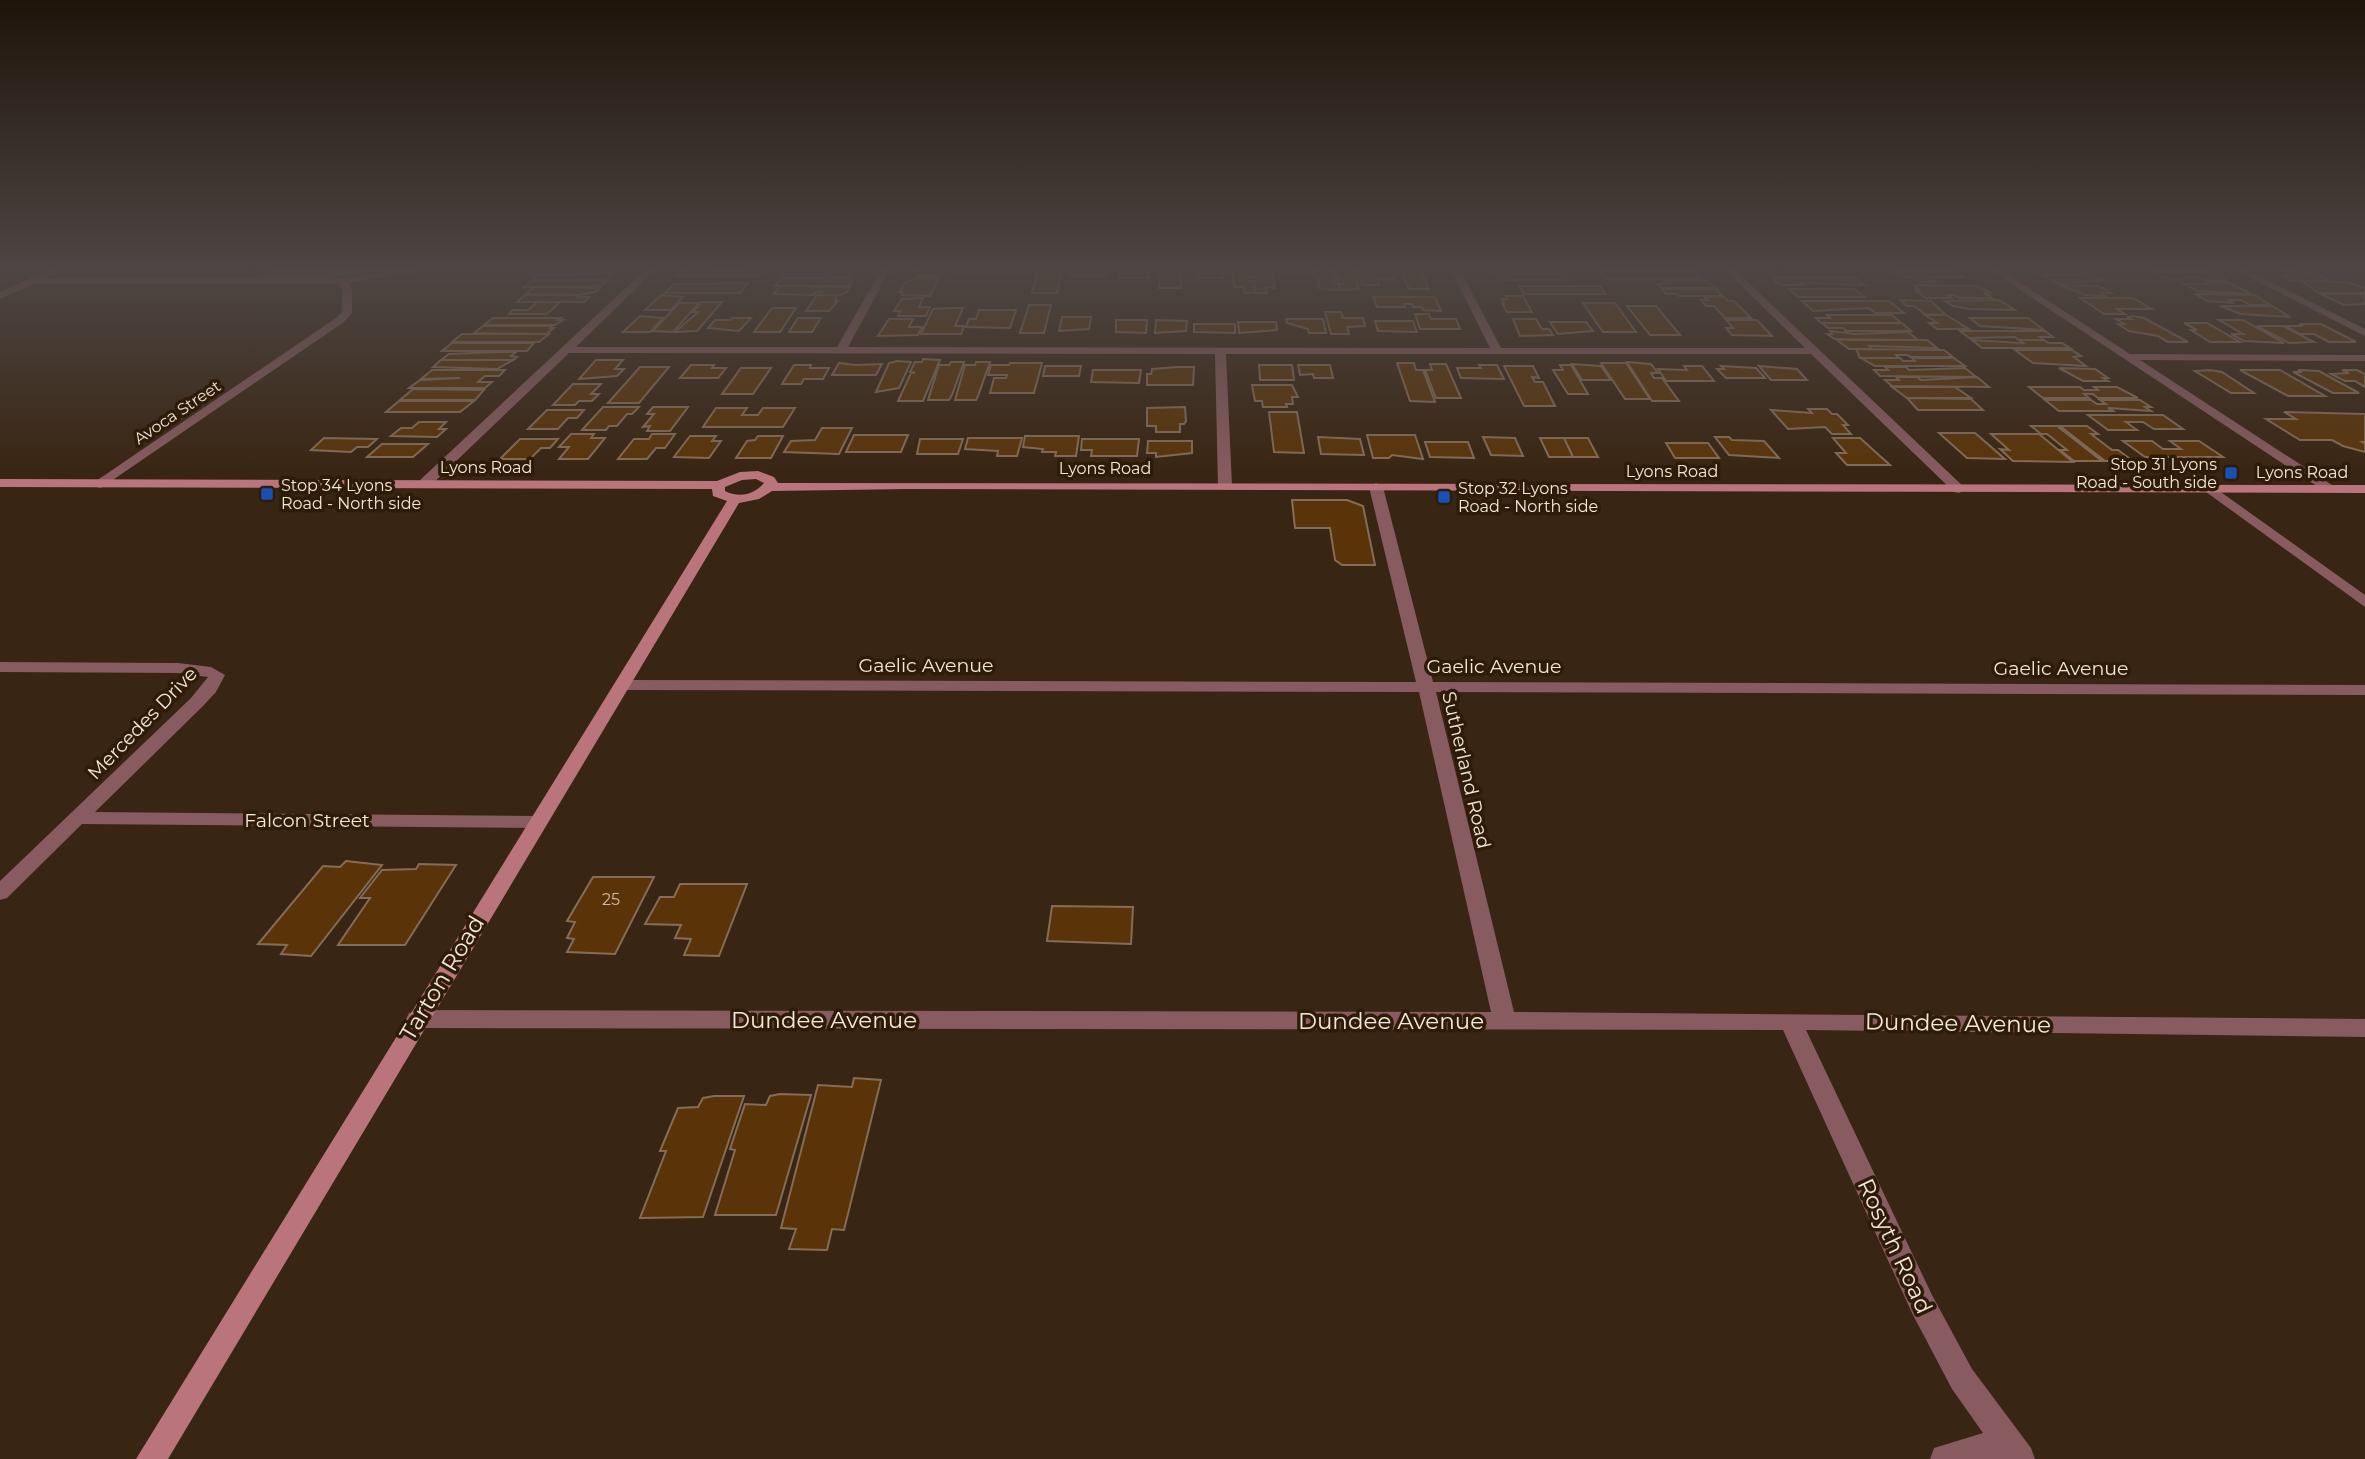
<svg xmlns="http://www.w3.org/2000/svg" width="2365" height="1459" viewBox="0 0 2365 1459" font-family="Montserrat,sans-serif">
<rect width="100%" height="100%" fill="#392513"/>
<path fill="#415b17" d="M271 268H400V270L327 278H254Z"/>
<path fill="#5a3408" stroke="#846d58" stroke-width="2" d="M586 268H615L610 273H581Z
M691 268H716L714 271 766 268 761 275 751 276H677L683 270Z
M832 268H852L847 277H826Z
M943 268 939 276H919L921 272 911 269Z
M957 268H989L986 275 954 274Z
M991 268H1025L1024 273H990Z
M1039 268H1063L1057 293H1032Z
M1071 268H1096L1106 270 1105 276H1069Z
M1120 268H1149V278H1119Z
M1161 268H1181V288H1159Z
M1197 268H1223V278H1197Z
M1232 268H1252L1253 277H1248V281H1254L1255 293H1244L1243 287H1234Z
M1253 268H1272L1275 288 1266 287 1267 293H1255L1254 281H1259V277H1254Z
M1313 268 1314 275H1281L1279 269Z
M1315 268 1334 270 1337 280H1332L1333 283H1338L1340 290 1320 289Z
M1341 268H1354L1359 289 1340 290 1339 283 1344 284 1343 280H1338L1335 270Z
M1357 268 1392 269 1395 279H1377L1379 285H1362Z
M1400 268H1420L1429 289H1409Z
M1561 268 1564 273H1496L1493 269Z
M2028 268H2077L2086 274H2040Z
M1600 271H1693L1701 279H1606Z
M2282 271 2316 274 2331 281H2292L2282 276H2288Z
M1895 272H1954L1963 277H1929L1936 282H1918L1912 277H1903Z
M2154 272H2211L2228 281H2205L2197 277 2176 279 2164 278Z
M540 274H614L610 278 595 280H532Z
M1507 274H1565L1569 280H1500L1497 276H1508Z
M2042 275H2088L2104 281 2057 283Z
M1773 277H1854L1864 285 1801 283 1804 285H1783L1776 283Z
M781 278H827L825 281H830L833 278H851L850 280H853L849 286H775Z
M917 278H939L930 296 901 295 902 292H899L904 283Z
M532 280 607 281 602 285 587 287H524Z
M1665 281H1707L1716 288H1662L1657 284 1668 283Z
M2301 281 2347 282 2365 288V293H2319Z
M748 283 740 293H665L674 284Z
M2230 283 2251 294 2197 291 2184 284Z
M1914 285 1976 286 1992 293H1985L1992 298H1959L1954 295H1947L1952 298H1926L1914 289 1919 290Z
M2059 285 2099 286 2111 293H2101L2105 296 2085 295Z
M780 286 850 287 847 292 840 295H820L822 292H816L814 295 774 294Z
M1519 286H1600L1606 294H1524Z
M535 287 600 288 595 292 580 295 526 294Z
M1662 289H1716L1722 296H1679L1677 294H1666Z
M1789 289H1854L1865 297H1798Z
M2195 294 2255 295 2270 305H2250L2241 300H2229L2234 303 2207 301Z
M2321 294H2365V304L2344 305Z
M525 295H579L577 297H589L584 302H517Z
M661 295 683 297 671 310H645Z
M817 295H837L835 301H838L829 311H806Z
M1506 296H1523L1532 312H1507L1502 303H1504L1502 299H1507Z
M1373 297H1435L1441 311 1423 310 1422 307H1413L1412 304H1404L1405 307H1377Z
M1704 297H1724L1728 301H1734L1751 318H1725L1714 306H1706L1701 300H1708Z
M923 298 919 307H930L926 316H898L901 311H894L902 299Z
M2080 298H2133L2152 309H2117L2125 314H2104Z
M1900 300 1931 301 1946 315 1925 314 1914 306H1907Z
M1999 300 2015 310 1969 309 1953 306 1945 301Z
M1802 301H1889L1904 313H1875L1869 308 1813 311Z
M537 302H560L547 314H509L513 310H528Z
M702 302H722L697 331 675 332 698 312H693Z
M679 303H699L673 332 653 331Z
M1583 303H1615L1636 332H1603Z
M1029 305H1051L1044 333H1020Z
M1627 306H1656L1680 335H1650Z
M2220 306H2272L2290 317 2241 314Z
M772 308H796L780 332H754Z
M948 308H963L955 326H964L961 334H921L933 309Z
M979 310H1016L1010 328 966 327 969 319H976Z
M1325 312H1341L1343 318H1363L1365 326 1347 327 1349 334H1331Z
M1415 314H1429L1431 319H1456L1460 329H1420Z
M1827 315H1892L1901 323H1821L1816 318H1830Z
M1925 315H1946L1969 329H1937L1929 323H1937Z
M640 316 663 318 650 332H623Z
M2134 316 2144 318 2188 342H2168L2158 336 2129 331 2118 324H2124L2116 319H2131L2128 317Z
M1062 317H1091L1089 329 1059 331Z
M493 318H561L558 320H563L555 325H484Z
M732 318H751L739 331 708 328 715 320H730Z
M798 318H821L812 332H789Z
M1970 318H2028L2044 330 1980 326Z
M889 319H913L909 327H922L918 335 878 336Z
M1286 319H1323L1326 333H1309L1308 329 1287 323Z
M1513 319H1536L1542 329H1549L1553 335 1520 336Z
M1116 320H1147L1146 333 1116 332Z
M1156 320 1187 321 1186 331 1155 333Z
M1726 320H1757L1772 336 1732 335 1726 328H1733Z
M2219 320H2243L2284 343 2244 341 2231 334H2243Z
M1375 321H1413L1417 332 1378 331Z
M1238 322H1276L1277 330 1239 333Z
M1550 322H1586L1593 331 1558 334Z
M1822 323H1902L1911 331H1846L1843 328H1828Z
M2184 323H2207L2240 342H2210L2191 330H2197Z
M1194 324H1235V333L1194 332Z
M2299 324H2321L2356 342H2329L2314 334H2300L2286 326H2303Z
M483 326H552L550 328H554L546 334 474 333Z
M2257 326H2283L2314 342 2289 343Z
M1830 331 1855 334 1908 332 1918 340 1835 339 1827 334H1832Z
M1960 331H2045L2053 337H2040L2044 340H2019L2015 337 1969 338Z
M462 334H549L539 342H452Z
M1837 340H1927L1937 348 1869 346 1872 349H1849Z
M1972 340 2023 343 2019 340H2044L2049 343H2062L2070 348H1982Z
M452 343H534L527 351H442Z
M1856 349 1944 350 1953 357H1911L1907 355H1896L1899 358H1860Z
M2015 350H2072L2081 356 2074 357 2086 366 2033 363Z
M497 352H516L511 356 517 357 513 360H441L449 354Z
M1861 358H1900L1903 361H1915L1912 358H1954L1965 366H1875Z
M923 359 940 360 923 401H898L911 373H915L910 372 915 362H922Z
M441 360H513L497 369 433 367Z
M596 360H623L615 369H624L617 376 579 379Z
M897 361 911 362 899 388 876 392 889 363Z
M951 362H964L952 395 949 400H928L939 365H949Z
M976 362H990L978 396 976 400H955L965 365H975Z
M1627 362 1651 364 1658 373H1651L1654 378H1662L1679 401H1652Z
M839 363 855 365 882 364 876 375H832Z
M1010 363H1042L1034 393H990L994 378H1006L1007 375H988L991 365H1009Z
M1397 363H1414L1416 370H1423L1435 402 1410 401Z
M1601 363H1626L1650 399H1625Z
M1430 364H1446L1461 398H1436L1425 370H1432Z
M1572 364 1601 366 1611 380H1582Z
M691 365H714L712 368H726L718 378H680Z
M794 365H811L810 368H829L823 379H804L801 384H782Z
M1259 365H1292L1294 380H1260Z
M1298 365H1330L1333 378H1314L1313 374 1300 375Z
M1479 365H1497L1504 379 1461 378 1457 368H1481Z
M1560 365H1571L1588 394H1568L1553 370H1563Z
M1045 366H1081L1079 376H1043Z
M1504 366H1533L1539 378 1532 377 1535 382H1543L1555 406H1524Z
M1684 366H1702L1714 381H1666L1658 369 1687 370Z
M1721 366 1756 368 1765 378H1726L1717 369H1724Z
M1759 366 1797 369 1807 380H1771Z
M640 367H669L639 403H608Z
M1177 367H1194L1193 385H1147V374H1151L1152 369Z
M1885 367H1906L1909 370 1965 368 1976 377 1880 376 1874 370H1888Z
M741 368H771L753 394H722Z
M2059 368 2095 369 2108 378H2103L2108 381H2083Z
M432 370H505L499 376H485L478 382H492L485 388H409L420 380 460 378 421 379Z
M1093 370H1141L1139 383 1091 382Z
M2210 370 2222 372 2254 393H2231L2195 371Z
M2240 370H2280L2325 396H2288Z
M2298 370 2319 371 2359 393H2333L2293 372H2302Z
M2342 370H2357L2365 374V387L2355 381H2345L2331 374 2349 373Z
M1896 377H1917L1921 380 1977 377 1989 387 1892 386 1885 380H1899Z
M573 384H601L591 394H599L592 401H579L575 405H553Z
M1252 385H1292L1298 397H1292L1293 404H1286L1287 407H1263L1262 401H1255Z
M1892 387H1955L1971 398H1907Z
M2029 387H2080L2084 390H2098L2094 387H2117L2138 398H2098L2093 394H2084L2089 398H2043Z
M413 389 484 390 475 400H400Z
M1907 398 1971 399 1983 410H1918Z
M2045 400H2091L2097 404H2106L2100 400H2140L2151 407H2145L2151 411 2108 408 2113 411H2059Z
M399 401H474L460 412H386Z
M603 407H639L632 414H627L617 426H609L606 430H582Z
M653 407H688L670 431H647L650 426 643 427 654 414H647Z
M1185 407 1186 421 1184 424H1180V432H1156V426H1147V408Z
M716 408H747L742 415H758L763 408H795L783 427H703Z
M1808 409H1827L1832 414H1837L1848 425H1843L1851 434H1832L1825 427 1788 429 1771 410 1812 413Z
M547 410H584L577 418H568L558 429H528Z
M1269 412H1297L1304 453 1274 452Z
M2284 412 2365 414V442H2362L2365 444V452L2343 446 2332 440H2300L2266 419H2296Z
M2088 415H2163L2183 429H2154L2143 422H2126L2137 430H2108Z
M419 422H446L439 429H446L437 437 391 436 401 428H412Z
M2031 426H2057L2102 461H2074L2060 450H2067L2047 434H2041Z
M2060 426H2087L2098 434H2091L2112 450H2118L2133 461H2105Z
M822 428H852L839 454 784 452 791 441 815 440Z
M1939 433H1975L2005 459 1967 458Z
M571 434H594L591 438H605L588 459H559L569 447H559Z
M652 434H675L665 448H656L647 459H618L634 439H649Z
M1991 434H2039L2073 462 2013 461 2000 449 2009 450Z
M854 435H908L901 452H846Z
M1367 435H1415L1423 459 1392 455 1389 458H1373Z
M690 436H716L712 441H721L709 458 674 457Z
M758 436H783L771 458H736L747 441 755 440Z
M1025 436H1079L1076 456H1055L1056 452H1042L1043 449 1023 447Z
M1318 437 1360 439 1364 455 1321 454Z
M1483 437 1515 438 1523 456 1491 455Z
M1715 437H1729L1732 440 1764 441 1779 458 1729 455Z
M324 438 377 439 368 447H357L351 452 311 450Z
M968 438H1022L1017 456H997L998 451 965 449Z
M1540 438H1564L1573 457H1549Z
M1564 438H1588L1598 457H1573Z
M1833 438H1860L1890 465H1847L1836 453H1846Z
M520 439H558L550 448H541L530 459H500Z
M920 439H963L958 454H917Z
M1082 439H1139L1137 456H1091L1092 450H1081Z
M1148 441H1192V453L1156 457V453H1147Z
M2123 441H2152L2163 449H2181L2170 441H2199L2223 457H2145Z
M1425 442H1468L1474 458 1430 457Z
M1666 443H1708L1719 458H1675Z
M382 444H428L413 457H367Z
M1292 500H1347L1363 506 1375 565H1342L1335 560 1330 528H1295Z
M346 861 382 865 311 956 281 954 287 945 258 944 323 866 340 867Z
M419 864 456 865 405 945H338L370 898H360L382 870 416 869Z
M593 877H654L615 954 567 952 574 939 567 938 575 922 567 921Z
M680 884H747L719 956 684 955 691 939 675 938 681 925 645 924 660 897H674Z
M1052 906 1133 907 1131 944 1047 941Z
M854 1078 881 1080 844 1230 832 1229 827 1250 789 1249 796 1229 781 1228 818 1085 852 1087Z
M780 1094 811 1095 776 1215H715L735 1150 730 1149 745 1104 766 1105 770 1096Z
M714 1096H744L703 1217 640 1218 666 1151H660L678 1108 698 1107 703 1098Z"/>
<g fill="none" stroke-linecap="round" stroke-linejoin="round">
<path fill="#875b5f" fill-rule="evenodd" d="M53 268H66L47 278H343L409 268H435L349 283 352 290V313L344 322 101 488 96 487V481L336 318 342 312V290L339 284H35L0 299V292Z
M647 268H657L576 347H837L882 268H891L848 347 1490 348 1450 268H1459L1501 348H1805L1723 268H1733L1966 489 1959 493 1954 492 1811 354H1226L1232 486 1225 490 1218 486 1215 354 569 353 429 487H419V481Z
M1987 268H1998L2130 354 2365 355V361L2140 360 2338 489 2336 492H2326Z
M2231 268H2243L2365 329V336Z
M1376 483 1383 487 1433 682 2365 685V695L1436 692 1514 1012 2365 1019V1037L1806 1030 1932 1295 1972 1369 2031 1448 2035 1459H1930L1934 1448 1983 1433 1952 1389 1912 1313 1783 1030 417 1028 409 1025 406 1019 409 1013 417 1010 1491 1012 1419 692 622 690 614 685 622 680 1416 682 1369 487Z
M2211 485 2365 595V607L2206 492V486Z
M0 662 178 663 211 667 225 675 216 692 203 706 95 812 537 816 544 818 547 822 544 826 537 828 82 824 7 898 0 900V881L191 698 208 677 178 673 0 672Z"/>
<path fill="#ba757c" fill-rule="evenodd" d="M758 471 774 477 778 483 2365 485V493L908 489 772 491 759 499 739 503 168 1459H136L727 501 713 496 712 489 0 487V479L717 481 740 472ZM756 479 764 483C754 495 739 498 725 491V487L742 480Z"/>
</g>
<linearGradient id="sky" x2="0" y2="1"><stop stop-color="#1f140a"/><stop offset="0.57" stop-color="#4e4644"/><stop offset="1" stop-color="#4e4644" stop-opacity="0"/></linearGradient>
<rect width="2365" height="473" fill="url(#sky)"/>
<g fill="#1a4fb4" stroke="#2e1c09" stroke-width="2.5">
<rect x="2224" y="466" width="14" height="14" rx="3.5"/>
<rect x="260" y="487" width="14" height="14" rx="3.5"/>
<rect x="1437" y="490" width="14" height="14" rx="3.5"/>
</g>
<g text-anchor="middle" stroke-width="7" stroke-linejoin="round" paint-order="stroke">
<g font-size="16" fill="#f3e6da" stroke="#2e1c09">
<text transform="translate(177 412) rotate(-34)" y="6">Avoca Street</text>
<text x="486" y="473">Lyons Road</text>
<text x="1105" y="474">Lyons Road</text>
<text x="1672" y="477">Lyons Road</text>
<text x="2302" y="478">Lyons Road</text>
</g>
<g font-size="16" fill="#f3e6da" stroke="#2e1c09" text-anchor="start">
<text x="2217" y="470" text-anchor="end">Stop 31 Lyons<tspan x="2217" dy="18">Road - South side</tspan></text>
<text x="281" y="491">Stop 34 Lyons<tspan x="281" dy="18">Road - North side</tspan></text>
<text x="1458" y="494">Stop 32 Lyons<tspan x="1458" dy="18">Road - North side</tspan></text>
</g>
<g font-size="16" fill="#cdbaa6">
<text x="611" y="905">25</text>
</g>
<g font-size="19" fill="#f3e6da" stroke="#2e1c09">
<text x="926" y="672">Gaelic Avenue</text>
<text x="1494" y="673">Gaelic Avenue</text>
<text x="2061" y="675">Gaelic Avenue</text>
<text transform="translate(142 723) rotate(-46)" y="7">Mercedes Drive</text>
<text transform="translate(1467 770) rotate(77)" y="7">Sutherland Road</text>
<text x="307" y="827">Falcon Street</text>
</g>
<g font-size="23" fill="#f3e6da" stroke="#2e1c09">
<text transform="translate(442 978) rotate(-59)" y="8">Tarton Road</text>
<text x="824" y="1028">Dundee Avenue</text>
<text x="1391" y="1029">Dundee Avenue</text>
<text transform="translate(1958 1023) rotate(1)" y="8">Dundee Avenue</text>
<text transform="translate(1895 1246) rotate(65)" y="8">Rosyth Road</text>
</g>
</g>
</svg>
